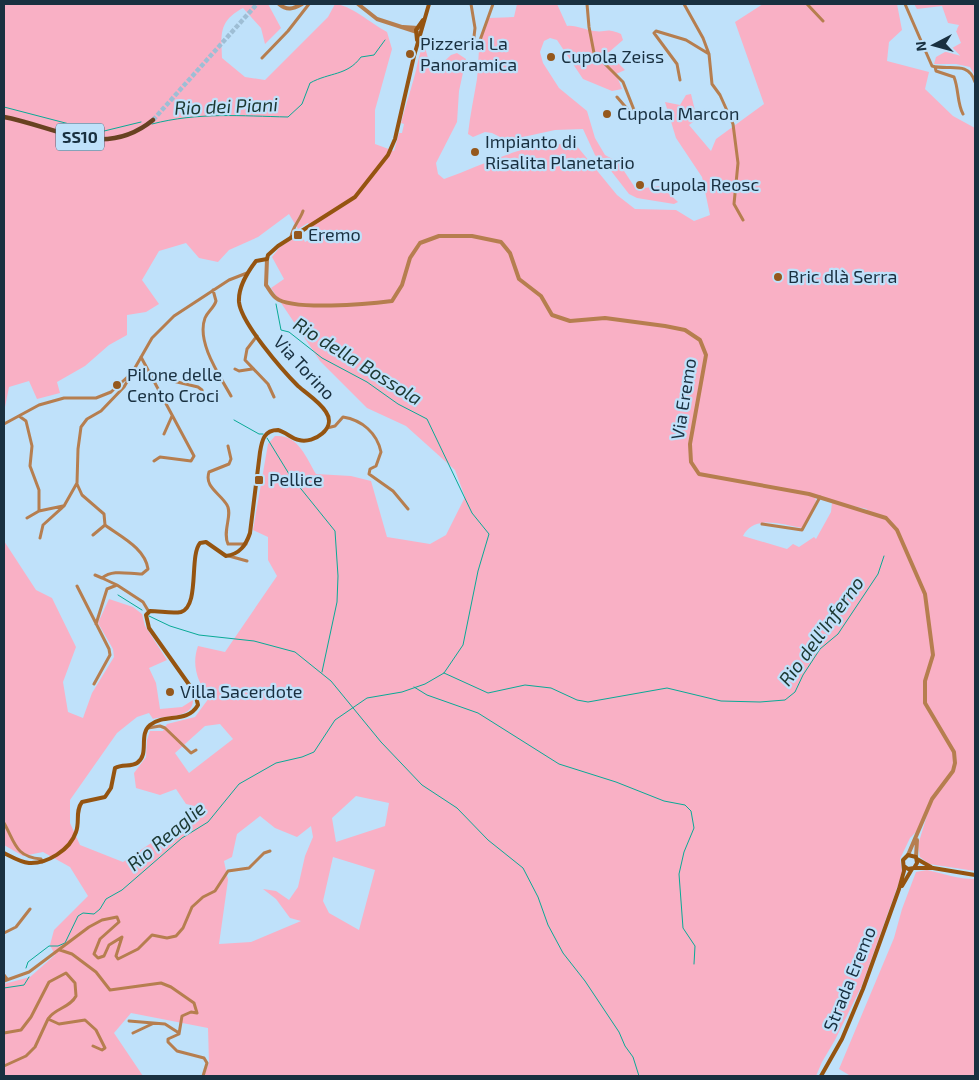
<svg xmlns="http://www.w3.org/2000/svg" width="979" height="1080" viewBox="0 0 979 1080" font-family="'Exo 2',sans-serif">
<rect width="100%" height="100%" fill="#bfe1fa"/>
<path fill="#f9b0c5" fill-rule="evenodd" d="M4 4H268L281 28 265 44 261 28 243 8C219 21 221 33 222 58L245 77 265 80 328 17 335 4C349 4 372 24 387 32L392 49 375 110V144L394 151 399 133H402L404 124 401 123C405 107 410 93 414 78 418 65 418 55 424 44L430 65 437 68 451 55 457 53 466 59 459 91 457 122 436 163 438 174 444 179C486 164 530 139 576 145L617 195 635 209 676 210 694 221 710 215 702 177 676 138 665 102 680 105 686 95 691 94 697 119 689 125 711 151 716 139 764 104 735 22 763 4H897L902 30 889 42 887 61 929 72 925 89 953 116 975 128V871L929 864 920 857 918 845 928 812 918 830 910 838 900 859 902 873 898 885 862 985 835 1040 822 1062 816 1076H204L209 1063 208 1028 131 1013 114 1033 143 1076H4V984L30 977 55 955 50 945 54 930 88 896 70 867 43 852 23 856 4 845V541L36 590 52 598 76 647 63 682 68 712 83 718 92 693 114 657 113 649 98 623 109 599 133 607 142 614 145 626 167 660 149 668 156 683 160 709 182 707 193 700C193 719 166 715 153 719L149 713 137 717 117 733 70 800V823L80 845 123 862 203 808 186 804 176 789 160 795 136 788 134 773 146 757 147 740 150 731H163L167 724 195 717 209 698C198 682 191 666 198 646L225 652 277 576 268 560V537L253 530 268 444 275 436C298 434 306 457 316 474L351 476 371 481 387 537 430 544 446 535 465 497 455 470 406 426 367 408 320 361 271 288 284 279 272 257 280 247 301 234 305 242 316 236 308 223 298 229 289 214 258 237 229 250 218 262 199 258 186 243 159 251 142 280 159 304 146 312 127 315V335L109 345 85 366 57 382 60 393 37 399 29 381 9 387 4 412ZM815 498 867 509 866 512 832 502 831 512 816 539 814 537 799 547 793 544 787 549 743 536C754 514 782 525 803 528L816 501ZM220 724 233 739 189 773 175 753 205 726ZM356 796 389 803 385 826 336 842 332 818ZM260 816 275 828 297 837 311 826 313 837 305 856 298 887 289 900 276 891 263 889 276 899 290 918 301 921 251 942 219 944 228 880 224 861 232 857 237 834ZM333 857 375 870 359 930 329 913 323 901Z
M517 4H557L567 26C577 25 584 30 594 31 607 33 605 27 621 34L623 40 608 53 625 70 616 74 622 89 612 91 583 79 557 40 550 38 544 41 540 52 543 63 559 88 587 111 595 138 605 155 618 162 636 189 661 186 678 202 674 204 637 198 629 194 608 167 595 155 583 129 555 130 514 139 506 140 492 133 485 132 473 137 468 134C470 115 474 97 477 79 480 56 476 40 489 18L514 17Z
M914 4H975V76L970 67 956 64H934L936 57 961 43 956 31 959 25 948 23 942 6 917 9Z
M927 870C944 874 958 879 975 879V1076L849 1075 839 1069 894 938 902 909 916 872Z"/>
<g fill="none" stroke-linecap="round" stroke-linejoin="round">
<path stroke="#09aa96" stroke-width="1" d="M4 107 100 132 141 122
M152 124C198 112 242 116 288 117L302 104 310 83C330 72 347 76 361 57L374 55 385 40
M234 420 259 434H263
M267 438 289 474 335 531 338 576 337 602 322 672
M118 595 142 610
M149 616 170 626 199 635 254 641 295 652 331 681 381 742 422 785 457 808 488 840 523 868 538 897 548 925 563 953 585 981 619 1032 625 1046 633 1057 639 1076
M444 673 488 693 525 685 551 688 577 700 588 702 667 688 721 701 760 702 785 700 795 692 803 675 820 649 838 634 878 574 884 556
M414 687 427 695 478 713 559 764 616 782 664 801 685 805 691 811 694 828 684 852 679 874 683 928 695 946 694 964
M26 968 28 962 49 946H58L65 943 78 916 83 913 94 914 100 909 106 899 122 890 182 838 208 822 239 784 276 763 302 757 314 752 335 720 367 698 402 692 425 684 444 673 463 645 478 571 489 534 472 513 427 419 398 404 367 382 322 358 289 332 281 330 276 304
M4 988 24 985 29 977"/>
<path stroke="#9ebed5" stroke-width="4.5" stroke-dasharray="4.5 2" stroke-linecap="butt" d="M153 120 257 4"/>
<path stroke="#b67e4f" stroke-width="3" d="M471 4 475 28 473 45 474 48
M587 4 589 27 594 53 623 82 636 115 635 118 617 97
M684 4 703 38 709 54 712 84 720 95 733 124 738 163 734 204 743 220
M807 4 823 21
M905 4 932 66C949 71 968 60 975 82
M474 48 479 43 493 4
M262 58 288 31 309 4
M935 67 936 71 954 77C959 90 957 103 963 114
M680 80 677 64 654 33 656 31 686 40 709 54
M291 237C292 228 300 220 303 211
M213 290 216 301C214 308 208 311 205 318 196 342 220 376 231 396
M257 336 247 349 245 360 268 384 274 397
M141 357 194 456 191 461 160 457 154 461
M235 369 239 371 252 369
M152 376 198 387 202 390 203 397
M19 416 26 421 32 446 30 466 39 490V511L63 506
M4 424 39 405 64 398H96L111 392 133 372
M327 428 335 426 343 417C362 420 377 433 381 452L376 466 370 469 369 474 393 491 408 509
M164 434 172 416
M228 446 231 459 229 464 209 472C204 487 220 493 227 505 233 515 222 531 228 544H246
M77 484 82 495 104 514 105 525 93 535
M27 518 39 511
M762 524 802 530 820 497
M105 525C121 537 145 548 148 569L142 574C128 574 113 569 102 578L117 585
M40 538 43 525 64 506 77 483 78 449 81 427 87 419 101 411 124 387 152 338 174 316 229 280 247 273
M229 556 247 561
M95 575 102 578
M77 586 109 649 110 655 94 684
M96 624 107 589 117 585 143 602 149 612
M148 728 160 726 165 728 191 753 196 750
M4 823C15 842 15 857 41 859L42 862
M4 933 16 927 30 909
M60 950 72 954 96 972 110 990 161 983 171 987 194 1003 197 1013 191 1012 182 1016 179 1034 168 1039V1042L177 1051 204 1058 207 1063 203 1076
M4 975 7 979
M4 981 29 972 89 927 102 920 117 917 119 922 100 939 94 954 98 958 104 956 109 945 122 937 116 956 118 959 138 949 152 935 167 938 176 936 183 928 192 907 203 897 215 891 228 871 249 868 264 853 270 851
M129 1021 165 1024 179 1033
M4 1033 21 1030 31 1017 49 982 66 973 75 983 76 996C70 1008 55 1008 48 1019L59 1024 85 1020 96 1030 105 1048 102 1050 93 1046
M133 1033 152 1024
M4 1066 26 1056 35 1047 48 1019"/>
<path stroke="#b67e4f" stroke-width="4" d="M279 4C287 11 293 9 302 4
M358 4 377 19 417 32
M403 27 418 28
M267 259 266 285C269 289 272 295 276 298 292 311 369 304 392 301L402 285 410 258 420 243 439 236H472L501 242 510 253 519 279 541 296 552 315 570 321 605 318 665 326 685 330 700 340 706 355 690 444 691 462 699 474 809 494 886 518 897 530 925 594 933 655 925 681V703L954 752 955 763 953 771 932 799 908 855
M916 857 917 840"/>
<path stroke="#955410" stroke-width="4" d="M417 40 416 30 423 20
M4 853C12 857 20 862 29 863 47 864 70 850 76 832 80 822 75 811 82 802L105 797 111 788 115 768C122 764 131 767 137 763 150 754 138 735 150 725 165 713 187 724 198 705L195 693 149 628 146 615 150 611C160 611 172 614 181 612 200 606 189 556 200 543L206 542 226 556C240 554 246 545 250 533L260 452C262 440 264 430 278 430 286 432 292 439 299 440 314 444 337 428 326 412 320 402 307 394 298 386 283 371 241 323 239 302 238 287 247 273 256 261L267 259 268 255 278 246 355 197 388 155 395 139 414 56 429 4
M917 859 931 867
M914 868H933L975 875
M902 886 912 869
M821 1076 842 1039 863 989 899 889 904 871 903 860 908 855 916 857 917 863 914 868 908 869 904 866"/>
<path stroke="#684221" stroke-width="4.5" d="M4 117C57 127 104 160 153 120"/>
</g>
<g fill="#95581c" stroke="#bfe1fa" stroke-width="2">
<circle cx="410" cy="54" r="5"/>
<circle cx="551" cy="57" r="5"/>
<circle cx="607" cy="114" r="5"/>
<circle cx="475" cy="152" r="5"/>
<circle cx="640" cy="185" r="5"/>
<rect x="293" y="230" width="10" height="10" rx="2.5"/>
<circle cx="778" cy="277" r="5"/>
<circle cx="117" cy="385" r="5"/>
<rect x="254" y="475" width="10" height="10" rx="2.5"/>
<circle cx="170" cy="692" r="5"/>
</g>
<g text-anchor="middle" stroke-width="4.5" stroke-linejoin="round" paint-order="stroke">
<rect fill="#bfe1fa" stroke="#4b6578" stroke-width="1" x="56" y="123.5" width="48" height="27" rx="4"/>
<g font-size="16" font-weight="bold" fill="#193040">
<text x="80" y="143">SS10</text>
</g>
<g font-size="18" fill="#193040" stroke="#bfe1fa" text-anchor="start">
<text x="420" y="50">Pizzeria La<tspan x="420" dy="21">Panoramica</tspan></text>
<text x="561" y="63">Cupola Zeiss</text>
<text x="617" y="120">Cupola Marcon</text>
<text x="485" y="148">Impianto di<tspan x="485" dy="21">Risalita Planetario</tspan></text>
<text x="650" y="191">Cupola Reosc</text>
<text x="308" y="241">Eremo</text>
<text x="788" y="283">Bric dlà Serra</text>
<text x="127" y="381">Pilone delle<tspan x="127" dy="21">Cento Croci</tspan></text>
<text x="269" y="486">Pellice</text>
<text x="180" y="698">Villa Sacerdote</text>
</g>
<g font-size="18" fill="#193040" stroke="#bfe1fa">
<text transform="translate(304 368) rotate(47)" y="6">Via Torino</text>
<text transform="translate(684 399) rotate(-81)" y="6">Via Eremo</text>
<text transform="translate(850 979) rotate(-68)" y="6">Strada Eremo</text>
</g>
<g font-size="19" font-style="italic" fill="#1c3832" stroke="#bfe1fa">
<text transform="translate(226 106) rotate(-2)" y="7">Rio dei Piani</text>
<text transform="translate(358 361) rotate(32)" y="7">Rio della Bossola</text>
<text transform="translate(821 631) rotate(-54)" y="7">Rio dell'Inferno</text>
<text transform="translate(166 836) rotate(-40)" y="7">Rio Reaglie</text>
</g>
</g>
<rect width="979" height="1080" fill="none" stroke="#193040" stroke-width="10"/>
<g transform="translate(934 45) rotate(264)" stroke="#bfe1fa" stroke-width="4" paint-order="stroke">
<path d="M0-4L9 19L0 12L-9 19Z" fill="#193040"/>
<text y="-8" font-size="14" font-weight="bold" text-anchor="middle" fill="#193040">N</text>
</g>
</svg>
